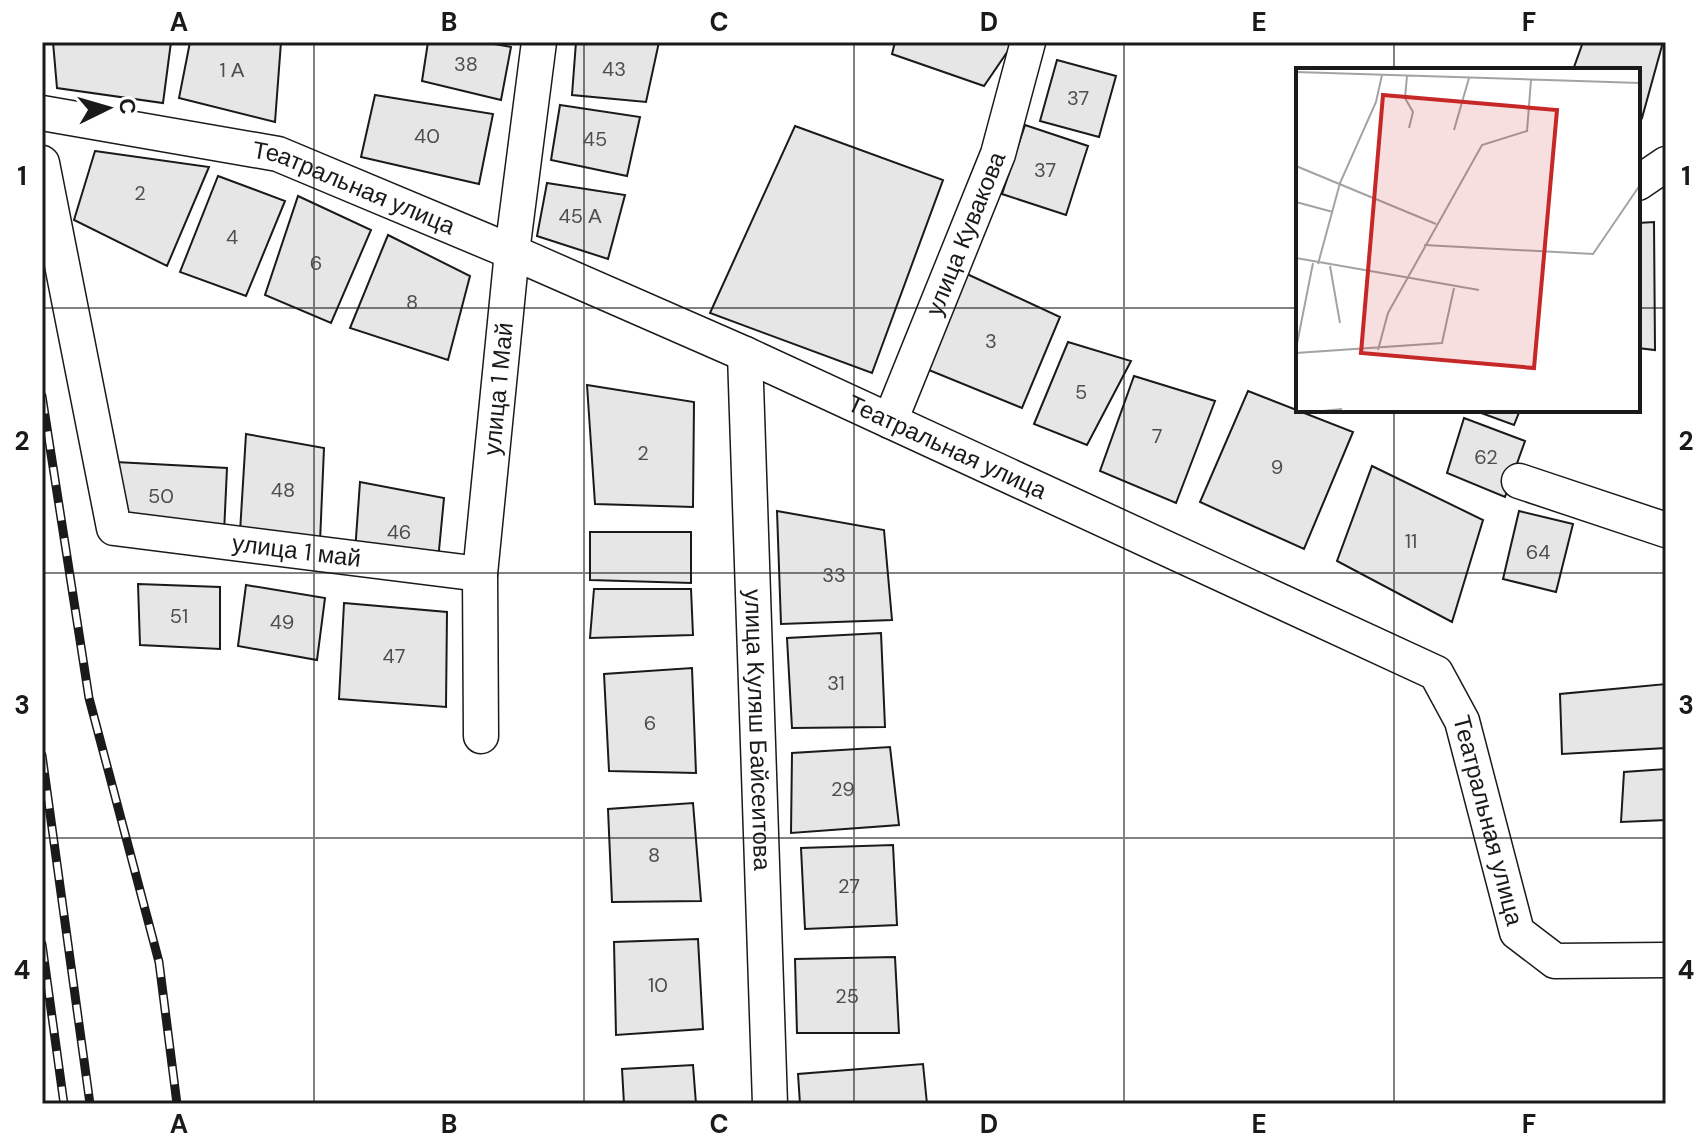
<svg xmlns="http://www.w3.org/2000/svg" width="1708" height="1146" viewBox="0 0 1708 1146" font-family="'DM Sans',sans-serif">
<rect width="100%" height="100%" fill="#fff"/>
<path fill="#e6e6e6" stroke="#1a1a1a" stroke-width="2" d="M53 42H171L163 103 57 88Z
M190 42H281L275 122 179 98Z
M428 42H483L511 47 501 100 422 81Z
M576 42H659L646 102 572 95Z
M895 42H1014L984 86 892 54Z
M1583 42H1663L1642 118 1638 116V70H1573Z
M1057 60 1116 76 1099 137 1040 121Z
M375 95 493 114 479 184 361 157Z
M560 105 640 117 627 176 551 160Z
M1025 125 1088 146 1066 215 1002 194Z
M795 126 943 180 872 373 710 313Z
M95 151 209 167 167 266 74 220Z
M218 176 285 201 246 296 180 272Z
M547 183 625 195 608 259 537 236Z
M298 196 371 230 331 323 265 295Z
M1654 222 1655 350 1638 348V223Z
M388 235 470 276 448 360 350 328Z
M967 274 1060 317 1022 408 919 366Z
M1068 342 1131 361 1087 445 1034 424Z
M1134 376 1215 401 1176 503 1100 471Z
M587 385 694 402 693 507 595 504Z
M1248 391 1353 432 1304 549 1200 502Z
M1473 410H1520L1514 425Z
M1464 418 1525 441 1505 497 1447 473Z
M246 434 324 448 320 542 240 532Z
M97 461 227 468 224 533 96 524Z
M1372 466 1483 520 1452 622 1337 561Z
M360 482 444 498 437 571 354 566Z
M777 511 884 530 892 620 781 624Z
M1519 511 1573 524 1556 592 1503 579Z
M590 532H691V583L590 580Z
M138 584 220 587V649L140 645Z
M246 585 325 598 317 660 238 646Z
M594 589H691L693 635 590 638Z
M344 603 447 612 446 707 339 699Z
M881 633 885 727 792 728 787 638Z
M692 668 696 773 609 771 604 674Z
M1666 684V748L1562 754 1560 694Z
M890 747 899 825 791 833 792 753Z
M1666 769V820L1621 822 1624 772Z
M693 803 701 901 612 902 608 809Z
M893 845 897 925 805 929 801 848Z
M698 939 703 1029 616 1035 614 942Z
M895 957 899 1033H797L795 959Z
M923 1064 927 1104H800L798 1074Z
M693 1065 696 1104H624L622 1069Z"/>
<g fill="none" stroke-linecap="round" stroke-linejoin="round">
<g stroke="#1a1a1a" stroke-width="37">
<g id="minor">
<path id="s1" d="M42 113 278 154 512 252 745 354 1436 673 1462 721 1517 932 1555 961 1666 960"/>
<path id="s2" d="M42 163 114 528 480 574"/>
<path d="M1638 183 1666 164"/>
<path id="s3" d="M745 354 770 1104"/>
<path id="s4" d="M890 421 998 154 1028 42"/>
<path d="M1519 481 1666 530"/>
<path id="s5" d="M481 736 480 574 512 252 539 42"/>
</g>
</g>
<use href="#minor" stroke="#fff" stroke-width="34"/>
<g stroke="#1a1a1a" stroke-width="9">
<path id="rail" d="M42 396 89 698 159 962 177 1104
M42 755 90 1104
M42 944 64 1104"/>
</g>
<use href="#rail" stroke="#fff" stroke-width="6" stroke-dasharray="18" stroke-linecap="butt"/>
</g>
<path fill="none" stroke="#1a1a1a" stroke-width="2" stroke-opacity="0.55" d="M314 42V1104M584 42V1104M854 42V1104M1124 42V1104M1394 42V70M42 308H1298M1638 308H1666M1394 410V1104M42 573H1666M42 838H1666"/>
<g text-anchor="middle" stroke-width="6" stroke-linejoin="round" paint-order="stroke">
<g font-size="20" fill="#4d4d4d">
<text x="466" y="71">38</text>
<text x="614" y="76">43</text>
<text x="232" y="77">1 А</text>
<text x="1078" y="105">37</text>
<text x="427" y="143">40</text>
<text x="595" y="146">45</text>
<text x="1045" y="177">37</text>
<text x="140" y="200">2</text>
<text x="580" y="223">45 А</text>
<text x="232" y="244">4</text>
<text x="316" y="270">6</text>
<text x="412" y="309">8</text>
<text x="991" y="348">3</text>
<text x="1081" y="399">5</text>
<text x="1157" y="443">7</text>
<text x="643" y="460">2</text>
<text x="1486" y="464">62</text>
<text x="1277" y="474">9</text>
<text x="283" y="497">48</text>
<text x="161" y="503">50</text>
<text x="399" y="539">46</text>
<text x="1411" y="548">11</text>
<text x="1538" y="559">64</text>
<text x="834" y="582">33</text>
<text x="179" y="623">51</text>
<text x="282" y="629">49</text>
<text x="394" y="663">47</text>
<text x="836" y="690">31</text>
<text x="650" y="730">6</text>
<text x="843" y="796">29</text>
<text x="654" y="862">8</text>
<text x="849" y="893">27</text>
<text x="658" y="992">10</text>
<text x="847" y="1003">25</text>
</g>
<g font-size="24" fill="#1a1a1a" stroke="#fff">
<text dy="8" stroke="none"><textPath href="#s1" startOffset="322">Театральная улица</textPath></text>
<text dy="8" stroke="none"><textPath href="#s4" startOffset="202">улица Кувакова</textPath></text>
<text dy="8" stroke="none"><textPath href="#s5" startOffset="348">улица 1 Май</textPath></text>
<text dy="8" stroke="none"><textPath href="#s1" startOffset="970">Театральная улица</textPath></text>
<text dy="8" stroke="none"><textPath href="#s2" startOffset="556">улица 1 май</textPath></text>
<text dy="8" stroke="none"><textPath href="#s3" startOffset="376">улица Куляш Байсеитова</textPath></text>
<text dy="8" stroke="none"><textPath href="#s1" startOffset="1666">Театральная улица</textPath></text>
</g>
</g>
<g transform="translate(1296 68)">
<rect width="344" height="344" fill="#fff"/>
<path fill="none" stroke="#a3a3a3" stroke-width="2" d="M0 4 344 15M111 8 109 30 117 44 113 60M158 62 173 10M0 98 140 156M0 134 37 144M128 177 297 186 344 117M0 190 183 222M22 196 44 115 80 34 86 7M34 198 44 255M0 281 17 195M82 282 92 245 186 77 231 63 235 12M0 285 146 275 158 220M17 344 46 341"/>
<path fill="#c62828" fill-opacity="0.15" stroke="#c62828" stroke-width="4" d="M87 27 261 42 238 300 65 285Z"/>
<rect width="344" height="344" fill="none" stroke="#1a1a1a" stroke-width="4"/>
</g>
<rect width="1708" height="1146" fill="none" stroke="#ffffff" stroke-width="88"/>
<g transform="translate(108 108) rotate(85)" stroke="#ffffff" stroke-width="6" paint-order="stroke">
<path d="M0-6L14 30L0 20L-14 30Z" fill="#1a1a1a"/>
<text y="-12" font-size="22" font-weight="bold" text-anchor="middle" fill="#1a1a1a">С</text>
</g>
<rect x="44" y="44" width="1620" height="1058" fill="none" stroke="#1a1a1a" stroke-width="3"/>
<g font-size="26" text-anchor="middle" font-weight="bold" fill="#1a1a1a">
<text x="179" y="31">A</text>
<text x="449" y="31">B</text>
<text x="719" y="31">C</text>
<text x="989" y="31">D</text>
<text x="1259" y="31">E</text>
<text x="1529" y="31">F</text>
<text x="22" y="185">1</text>
<text x="1686" y="185">1</text>
<text x="22" y="450">2</text>
<text x="1686" y="450">2</text>
<text x="22" y="714">3</text>
<text x="1686" y="714">3</text>
<text x="22" y="979">4</text>
<text x="1686" y="979">4</text>
<text x="179" y="1133">A</text>
<text x="449" y="1133">B</text>
<text x="719" y="1133">C</text>
<text x="989" y="1133">D</text>
<text x="1259" y="1133">E</text>
<text x="1529" y="1133">F</text>
</g>
</svg>
